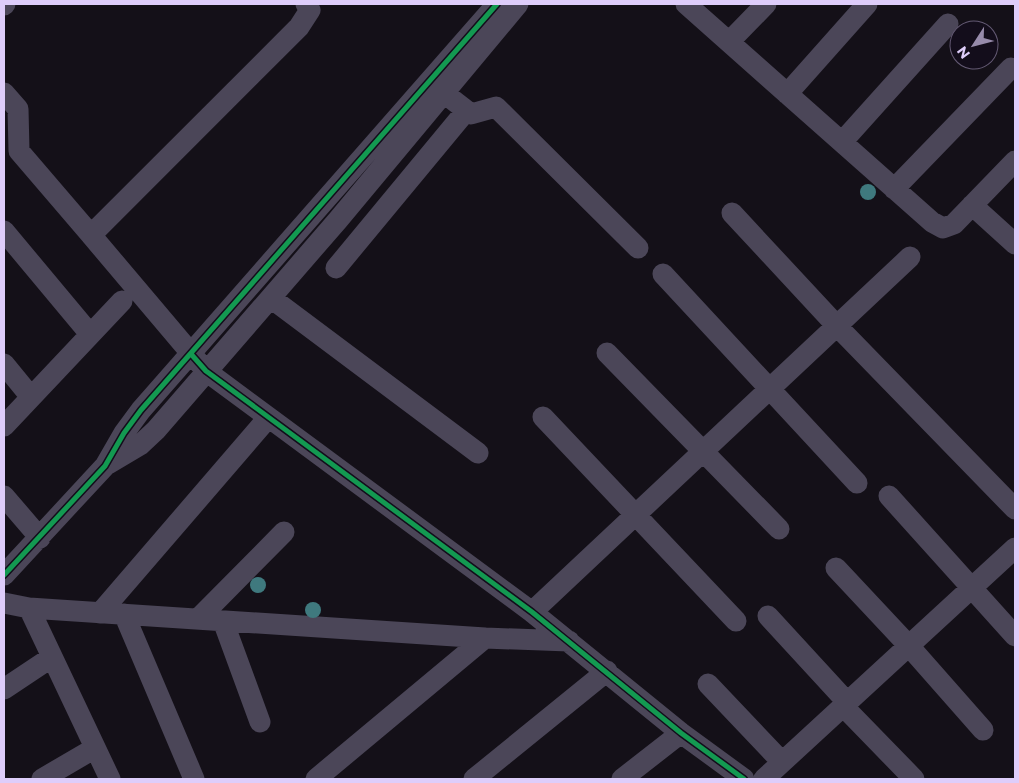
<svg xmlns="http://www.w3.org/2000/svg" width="1019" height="783" viewBox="0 0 1019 783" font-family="Montserrat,sans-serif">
<rect width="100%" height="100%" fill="#141018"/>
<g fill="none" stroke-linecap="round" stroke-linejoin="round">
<path stroke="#4b4658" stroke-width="21" d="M306 4 310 10 299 27 91 235 206 371 532 612 681 733 744 779
M686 4 932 222 943 228 954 224 1015 161
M4 5 5 4
M729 42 766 4
M4 93 18 109 19 151 91 235
M444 93 471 114 496 107 638 248
M787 94 867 4
M842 142 948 24
M894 189 1011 68
M972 205 1015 244
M732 213 836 325 1015 509
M4 231 90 334
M336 268 466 111
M663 274 857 483
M271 298 478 453
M607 353 779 529
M4 364 31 397
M543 417 736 621
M4 426 122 301
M108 464 140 445 156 430 338 220 518 4
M4 496 40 538
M889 496 1015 636
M836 568 909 646 983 730
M4 575 105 466 124 433 141 410 497 4
M4 603 29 608 485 638 569 641
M29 608 110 779
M532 612 910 257
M100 613 268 418
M124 614 194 779
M768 616 847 702
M198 619 284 532
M223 621 260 722
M708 684 782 762
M4 689 52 657
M843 706 914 779
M42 779 95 748
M316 779 485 638
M474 779 607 671
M622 779 681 733
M764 779 1015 548"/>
<g stroke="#130d1b" stroke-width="8">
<path id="cycleway" d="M191 354 206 371 532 612 681 733 744 779
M4 575 105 466 124 433 141 410 497 4"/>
</g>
<use href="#cycleway" stroke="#139951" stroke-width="5"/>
</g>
<g fill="#3f797e">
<circle cx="868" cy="192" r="8"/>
<circle cx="258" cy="585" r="8"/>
<circle cx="313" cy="610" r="8"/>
</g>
<rect width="1019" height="783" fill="none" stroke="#decdfa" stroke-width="10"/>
<g transform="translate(974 45) rotate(234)"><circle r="24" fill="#130d1b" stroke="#645a74"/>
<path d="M0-4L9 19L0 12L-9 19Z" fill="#978bab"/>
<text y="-8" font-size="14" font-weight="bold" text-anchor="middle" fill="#decdfa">N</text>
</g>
</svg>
